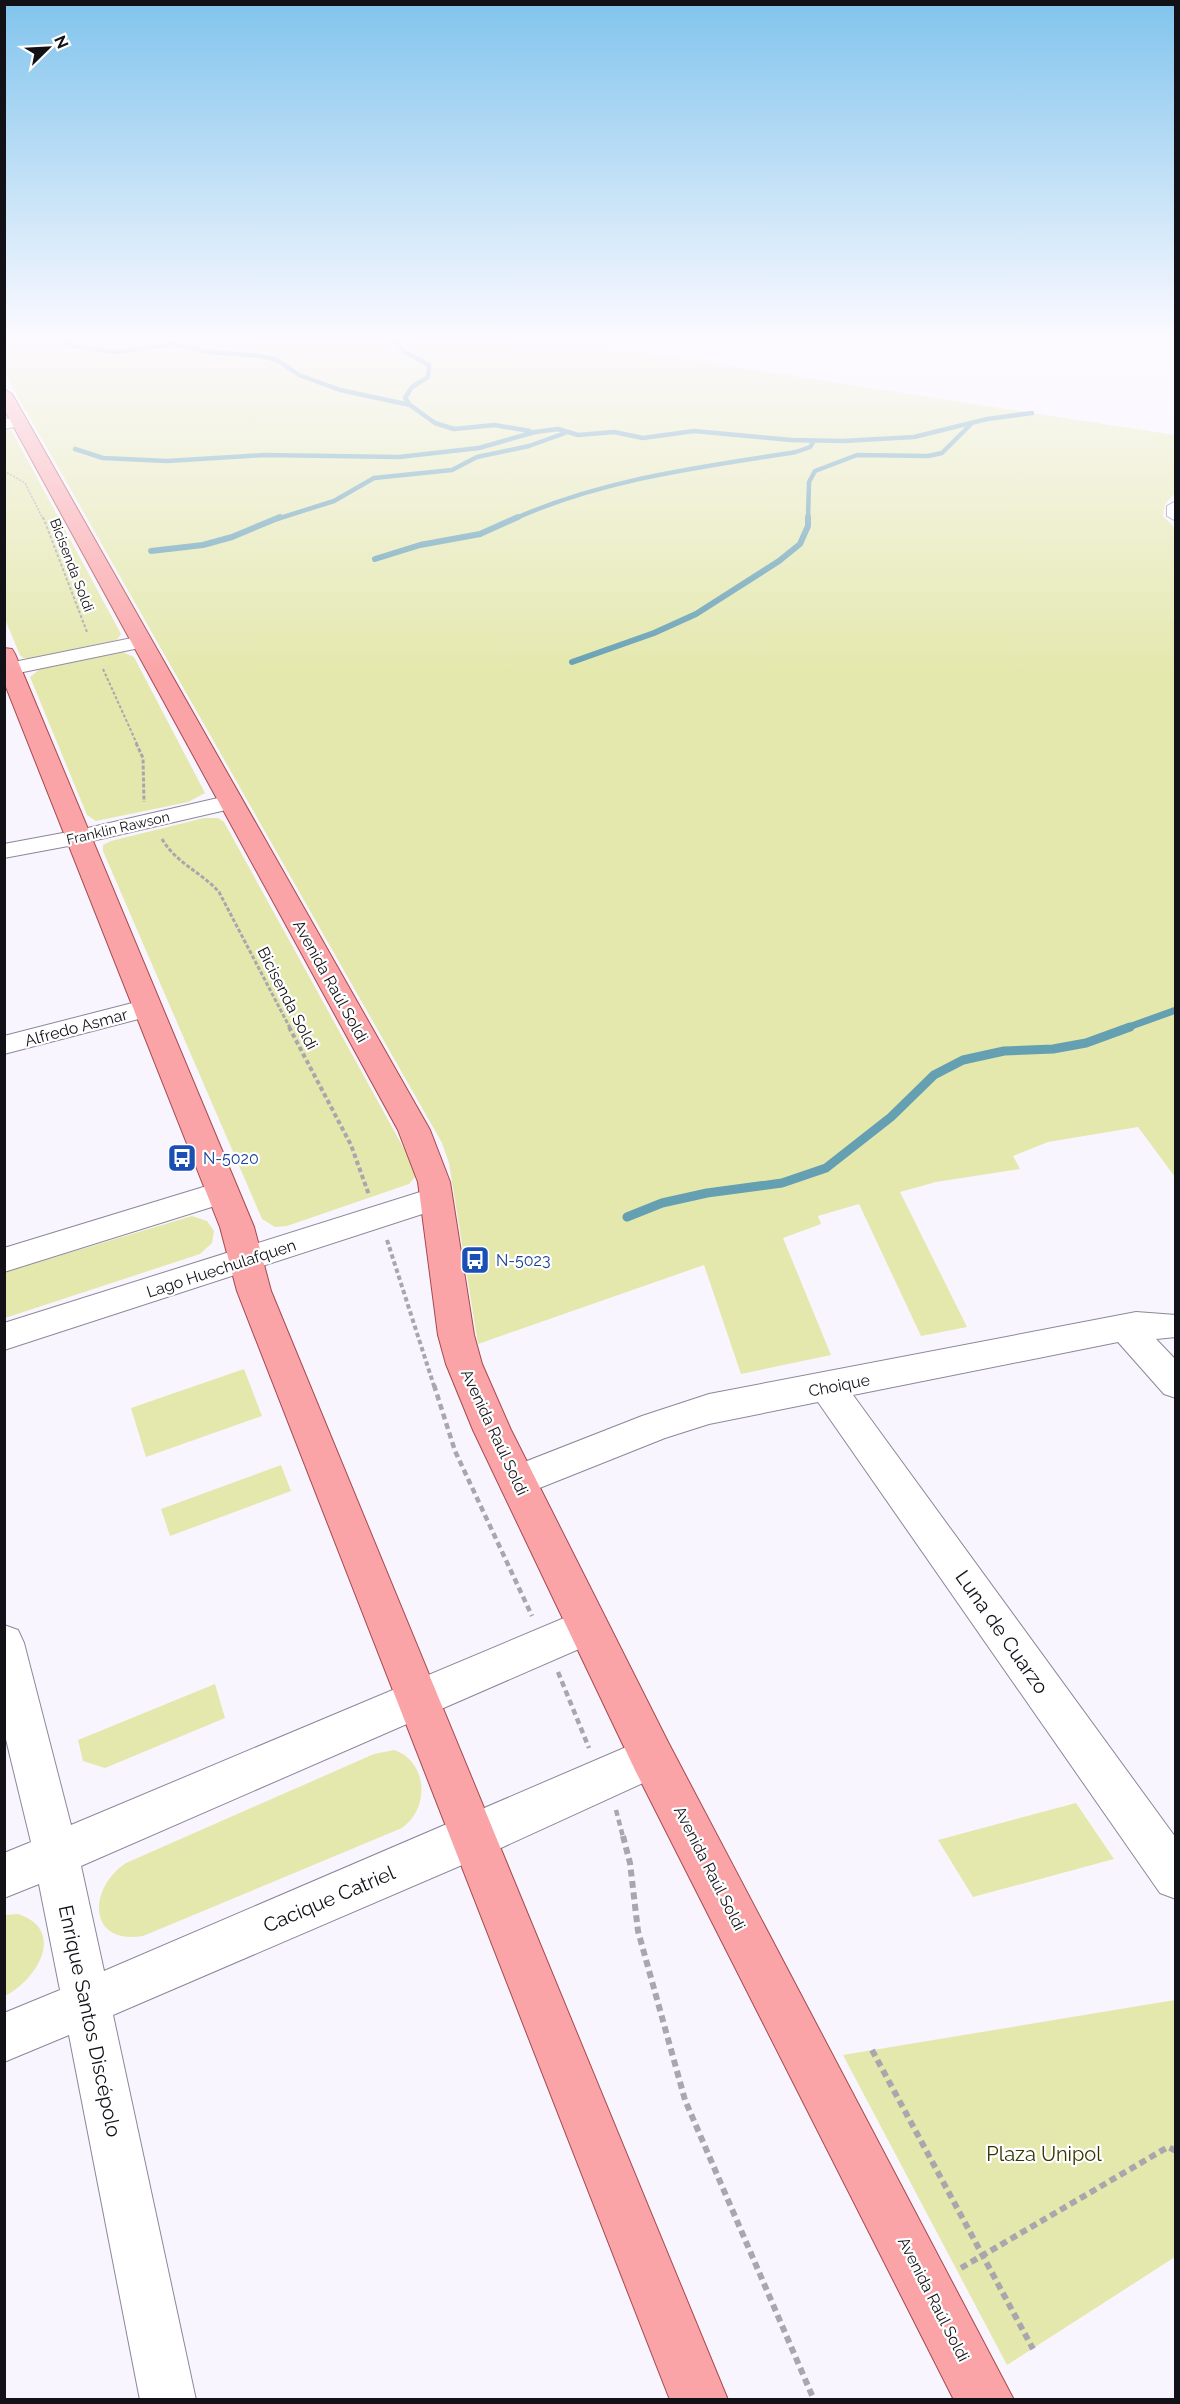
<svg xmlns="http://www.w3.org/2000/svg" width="1180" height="2404" viewBox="0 0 1180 2404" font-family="Raleway,sans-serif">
<rect width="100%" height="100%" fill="#f8f5fe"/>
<path fill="#e4e8ac" d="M4 339H554L1175 435V493L1165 504 1163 516 1176 529 1175 1177 1138 1127 1048 1142 1013 1156 1020 1169 936 1182 900 1192 967 1327 921 1336 859 1204 818 1216 821 1224 783 1238 831 1355 741 1374 704 1265 478 1344 449 1163 442 1143 5 374Z
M4 428 12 431 121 634 117 640 35 658H23L20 655 5 619Z
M123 652 134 657 205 793 188 802 96 821 87 815 30 677 40 669Z
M204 818H218L224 822 414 1167 415 1177 409 1184 287 1226 275 1227 262 1219 103 851V845L111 841Z
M192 1216 207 1221 214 1231 212 1243 200 1254 5 1318V1272Z
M244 1369 262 1416 146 1457 131 1408Z
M281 1465 291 1491 170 1536 161 1509Z
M215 1684 225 1718 105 1768 83 1761 78 1740Z
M394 1750C428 1761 430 1809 402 1828L143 1936C87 1945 88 1888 126 1863L374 1754Z
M1076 1803 1114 1859 973 1897 938 1840Z
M18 1914C67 1930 37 1980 5 1996V1915Z
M1175 2000V2257L1007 2365 843 2055Z"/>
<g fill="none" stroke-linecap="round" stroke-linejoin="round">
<path stroke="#649fb2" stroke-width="4.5" d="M59 339 68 345 114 352 172 344 211 352 261 356 277 360 299 375 340 390 410 405 435 423 454 429 494 425 530 431
M394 339 405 352 429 365 428 377 412 387 405 398 410 405
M75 449 103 458 167 461 265 455 399 457 479 448 535 432 558 429 578 435 614 432 643 438 694 431 791 440 843 441 914 437 987 419 1032 413
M277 519 334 501 374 478 452 470 477 457 529 446 565 433
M514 519C603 479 701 467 796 452L810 447 814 441
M808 519 809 482 815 471 857 455 928 456 942 453 971 424"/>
<path stroke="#649fb2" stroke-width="6" d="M151 551 203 545 232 537 280 517
M375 559 420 545 480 534 518 517
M572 662 654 633 696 614 779 561 800 544 808 526V517"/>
<path stroke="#649fb2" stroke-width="7" d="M1126 1028 1176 1010"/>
<path stroke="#649fb2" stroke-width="9" d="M627 1217 662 1203 707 1193 782 1183 826 1168 891 1117 934 1075 963 1060 1004 1051 1053 1049 1086 1043 1130 1027"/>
<g stroke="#8d879a" stroke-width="2">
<path id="minor" d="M20 417 26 419 28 422 26 425 4 429V419Z
M1176 501V521L1167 516V506Z
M142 636 149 638 152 642 149 646 4 676V664Z
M231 795 239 797 243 802 239 807 79 844 4 858V844L79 830Z
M148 999 158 1002 162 1008 158 1014 4 1054V1036Z
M223 1181 234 1184 239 1192 234 1200 4 1272V1248Z
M436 1187 447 1190 452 1198 447 1206 4 1350V1323Z
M1136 1312 1176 1315V1337L1156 1339 1176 1360V1398L1164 1394 1118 1342 853 1395 1176 1838V1899L1160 1893 818 1402 709 1424 665 1438 517 1497 504 1492 498 1481 504 1470 642 1416 709 1394Z
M588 1608 602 1613 608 1626 602 1639 81 1866 104 1971 652 1736 667 1742 673 1757 667 1772 490 1853 113 2015 196 2400H140L69 2035 4 2062V2013L60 1990 39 1884 4 1898V1853L31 1842 4 1731V1625L18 1630 24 1643 71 1825Z"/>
</g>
<g stroke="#a7494f" stroke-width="2">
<path id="major" d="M4 389 12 394 430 1130 450 1182 474 1335 482 1364 511 1430 668 1742 1014 2400H954L636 1772 473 1430 446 1364 438 1335 418 1182 398 1130 4 409Z
M4 648 12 649 15 654 254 1227 271 1291 728 2400H670L237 1291 220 1227 4 682Z"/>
</g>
<path stroke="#a9a6ae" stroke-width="1.5" stroke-dasharray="2 1.5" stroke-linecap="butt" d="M4 471 25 483 43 519"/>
<path stroke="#a9a6ae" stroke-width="2" stroke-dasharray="3 2" stroke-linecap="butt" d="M43 517 87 632
M103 669 137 744"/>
<path stroke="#a9a6ae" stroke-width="3" stroke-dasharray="4 2" stroke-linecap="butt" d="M136 743 143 758 144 802
M162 839C176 863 201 872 219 892L290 1028"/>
<path stroke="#a9a6ae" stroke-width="4" stroke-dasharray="4.5 3" stroke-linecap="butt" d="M289 1027 351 1145 369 1195
M387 1240 434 1386"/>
<path stroke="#a9a6ae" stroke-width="4.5" stroke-dasharray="6 4" stroke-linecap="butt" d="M434 1385 455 1451 532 1616
M558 1672 589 1748
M616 1810 623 1837"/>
<path stroke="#a9a6ae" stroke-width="6" stroke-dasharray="7 4.5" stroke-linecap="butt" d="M623 1836 630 1863 638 1931 685 2100 814 2400
M872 2050 1033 2349
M961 2268 1168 2147 1176 2151"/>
<use href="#minor" fill="#fff" fill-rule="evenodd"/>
<use href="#major" fill="#faa4a7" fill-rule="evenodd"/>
</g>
<linearGradient id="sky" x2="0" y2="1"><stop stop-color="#81c4ed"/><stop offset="0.5" stop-color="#fcfaff"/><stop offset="1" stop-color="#fcfaff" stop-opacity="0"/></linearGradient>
<rect width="1180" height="676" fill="url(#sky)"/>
<defs>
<g id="bus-square" transform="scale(1.5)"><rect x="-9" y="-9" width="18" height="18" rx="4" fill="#1a4fb4" stroke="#fff"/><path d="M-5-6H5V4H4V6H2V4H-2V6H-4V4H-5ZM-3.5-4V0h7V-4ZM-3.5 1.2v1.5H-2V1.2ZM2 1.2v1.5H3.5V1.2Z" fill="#fff"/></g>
</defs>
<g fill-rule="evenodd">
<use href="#bus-square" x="182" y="1158"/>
<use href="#bus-square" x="475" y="1260"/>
</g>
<g text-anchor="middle" stroke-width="4.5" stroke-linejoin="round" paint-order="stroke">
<g font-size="14" fill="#131118" stroke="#fff">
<text transform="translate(72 565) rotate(69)" y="5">Bicisenda Soldi</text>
<text transform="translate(118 828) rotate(-13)" y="5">Franklin Rawson</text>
</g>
<g font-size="16" fill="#131118" stroke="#fff">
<text transform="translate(331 981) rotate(61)" y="6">Avenida Raúl Soldi</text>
<text transform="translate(288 998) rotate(63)" y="6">Bicisenda Soldi</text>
<text transform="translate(76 1027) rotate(-15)" y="6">Alfredo Asmar</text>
<text transform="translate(221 1268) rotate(-18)" y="6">Lago Huechulafquen</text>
<text transform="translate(839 1385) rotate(-11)" y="6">Choique</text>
<text transform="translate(495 1432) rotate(65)" y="6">Avenida Raúl Soldi</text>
<text transform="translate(710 1868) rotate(63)" y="6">Avenida Raúl Soldi</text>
<text transform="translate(934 2299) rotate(63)" y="6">Avenida Raúl Soldi</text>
</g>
<g font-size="16" fill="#164399" stroke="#fff" text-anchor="start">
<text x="203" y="1164">N-5020</text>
<text x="496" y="1266">N-5023</text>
</g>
<g font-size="20" fill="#131118" stroke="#fff">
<text transform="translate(1002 1632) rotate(55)" y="7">Luna de Cuarzo</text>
<text transform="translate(329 1899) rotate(-23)" y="7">Cacique Catriel</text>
<text transform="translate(90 2021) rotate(78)" y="7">Enrique Santos Discépolo</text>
</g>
<g font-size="20" fill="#333400" stroke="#fff">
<text x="1044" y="2161">Plaza Unipol</text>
</g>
</g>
<rect width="1180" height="2404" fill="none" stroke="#131118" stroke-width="12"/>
<g transform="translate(48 48) rotate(66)" stroke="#ffffff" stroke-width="4.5" paint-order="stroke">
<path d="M0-4.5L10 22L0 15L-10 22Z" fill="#131118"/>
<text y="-9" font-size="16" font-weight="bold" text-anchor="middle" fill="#131118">N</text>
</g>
</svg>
